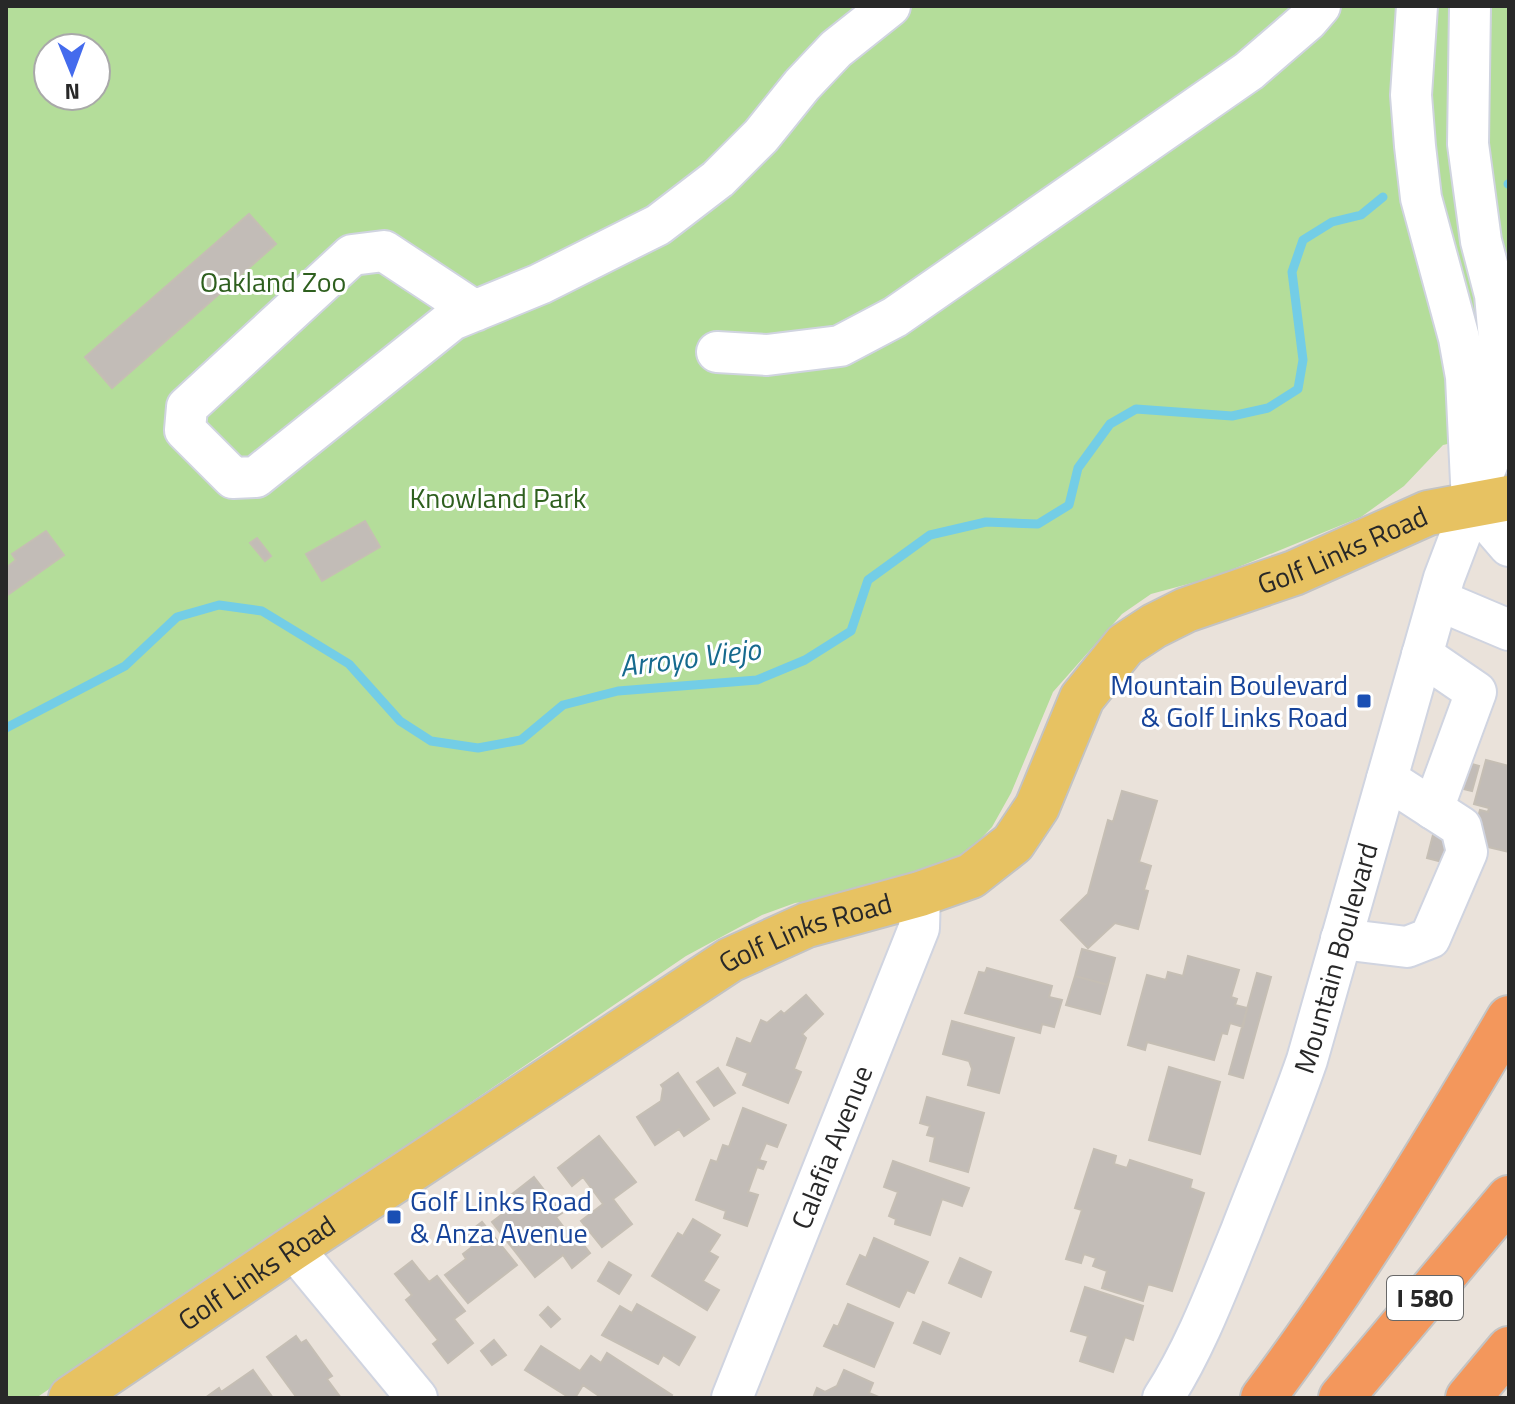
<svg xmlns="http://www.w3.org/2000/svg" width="1515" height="1404" viewBox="0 0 1515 1404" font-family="'Titillium Web',sans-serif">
<rect width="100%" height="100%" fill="#eae2da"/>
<path fill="#b4dd9a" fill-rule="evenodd" d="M6 6H1509V430L1443 445 1404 486 1361 517 1214 577 1151 594 1122 614 1053 692 1011 793 992 827 971 849 936 872 820 899 795 903 762 915 686 956 36 1398H6ZM48 48H96V96H48Z"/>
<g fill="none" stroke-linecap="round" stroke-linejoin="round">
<path stroke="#73cde6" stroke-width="9" d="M1508 184H1509
M6 728 125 666 177 617 219 605 262 611 349 664 400 721 431 741 478 748 521 740 563 705 618 691 757 680 805 660 851 631 868 580 930 535 986 522 1038 524 1069 505 1078 468 1110 424 1136 409 1232 416 1268 408 1298 389 1303 360 1292 272 1303 240 1332 222 1361 215 1383 197"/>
</g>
<path fill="#c2bcb7" stroke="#c5beb4" stroke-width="2" d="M249 214 276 244 112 388 85 357Z
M365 521 380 547 322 581 306 554Z
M46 531 64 555 6 596V568L16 560 12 554Z
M257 538 271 556 265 561 250 543Z
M1454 759 1479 766 1472 791 1447 785Z
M1486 760 1509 766V852L1471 843 1480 810 1488 812 1489 808 1474 804Z
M1122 791 1157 801 1139 862 1151 866 1144 890 1148 891 1138 929 1115 923 1088 948 1061 920 1088 894 1108 820 1113 822Z
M1434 831 1461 838 1454 865 1427 858Z
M1082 949 1115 958 1108 985 1075 976Z
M1188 956 1239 970 1231 997 1237 999 1235 1005 1247 1008 1243 1027 1230 1023 1227 1034 1222 1033 1214 1060 1147 1042 1145 1050 1128 1045 1147 975 1166 980 1168 972 1183 976Z
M987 968 1052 986 1049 997 1062 1000 1054 1027 1042 1024 1040 1033 965 1013 979 972 985 973Z
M1257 973 1271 977 1243 1078 1229 1074Z
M1075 976 1108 985 1100 1014 1066 1005Z
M806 995 823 1014 802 1034 806 1038 794 1069 801 1072 788 1103 743 1085 748 1073 727 1065 737 1038 751 1044 761 1020 767 1023 781 1011 784 1014Z
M952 1021 1014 1038 999 1093 968 1085 972 1069 969 1061 943 1054Z
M1169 1067 1220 1082 1200 1154 1149 1140Z
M718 1068 735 1093 714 1106 697 1082Z
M678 1073 709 1119 684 1136 679 1129 655 1145 637 1117 661 1101 663 1088 661 1085Z
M927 1097 984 1113 968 1172 930 1161 935 1137 927 1135 930 1126 920 1123Z
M743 1108 786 1125 777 1147 766 1143 759 1160 766 1162 763 1169 757 1167 748 1192 758 1195 747 1226 724 1218 726 1211 696 1200 711 1160 717 1162 723 1145 729 1147Z
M599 1136 636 1182 613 1199 632 1224 602 1247 581 1221 603 1204 583 1177 572 1186 558 1168Z
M1094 1149 1116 1156 1114 1164 1127 1168 1130 1160 1192 1180 1190 1188 1204 1193 1172 1291 1148 1284 1143 1301 1102 1288 1107 1271 1093 1266 1096 1258 1084 1254 1081 1263 1066 1259 1082 1210 1075 1208Z
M893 1161 969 1188 962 1206 942 1199 930 1235 895 1224 896 1219 889 1216 898 1192 884 1187Z
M534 1177 562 1213 556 1217 575 1242 579 1239 590 1253 572 1268 563 1255 535 1277 492 1222 517 1203 511 1195Z
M693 1219 720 1235 709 1252 718 1257 703 1281 719 1290 707 1310 652 1276 678 1233 683 1236Z
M482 1222 517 1265 468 1303 445 1275 466 1259 463 1254 472 1247 464 1236Z
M874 1238 928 1262 914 1293 907 1290 899 1307 847 1284 860 1255 866 1258Z
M960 1258 991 1272 981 1297 949 1283Z
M412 1261 429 1282 437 1276 465 1311 454 1319 473 1343 448 1363 433 1344 438 1340 406 1300 412 1295 395 1274Z
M609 1262 631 1275 619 1294 598 1281Z
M1085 1287 1143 1306 1133 1340 1125 1337 1113 1372 1080 1361 1088 1336 1071 1331Z
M637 1304 695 1337 679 1365 663 1355 658 1364 602 1335 620 1306 632 1313Z
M848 1304 893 1323 874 1367 824 1346 834 1325 838 1327Z
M548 1307 560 1319 551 1327 540 1315Z
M923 1322 949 1333 940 1354 914 1343Z
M296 1336 301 1343 306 1340 332 1376 327 1379 341 1398H297L267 1357Z
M494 1340 506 1355 492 1365 481 1351Z
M541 1346 580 1371 591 1356 601 1363 607 1353 672 1395 670 1398H602L583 1385 575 1398H570L525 1370Z
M253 1370 273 1398H205L219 1388 221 1392Z
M844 1370 873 1383 869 1393 881 1398H813L817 1388 825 1392 837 1386Z"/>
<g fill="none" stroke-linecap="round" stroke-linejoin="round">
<g stroke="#d0d4e0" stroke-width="44">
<g id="minor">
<path d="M1417 6 1411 95 1415 146 1421 198 1459 338 1466 377 1472 503 1509 546"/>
<path d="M475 311 384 251 352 255 187 407 185 430 233 478 256 477 452 320 540 284 658 225 718 179 761 136 802 85 836 49 890 6"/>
<path d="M717 352 767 355 840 346 895 317 1249 71 1308 20 1320 6"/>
<path d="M1438 600 1509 630"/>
<path d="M1422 655 1476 692 1433 809"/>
<path d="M1341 939 1407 947 1430 938 1467 852 1461 827 1387 779"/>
<path d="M293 1248 417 1398"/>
<path id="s1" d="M732 1398 919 928 920 894"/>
<path id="s2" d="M1163 1398C1196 1347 1218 1287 1241 1231 1263 1174 1287 1118 1307 1060L1444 578 1506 415 1495 295 1481 241 1468 144 1470 6"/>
</g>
</g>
<g stroke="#c3c3c3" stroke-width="48">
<g id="major">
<path id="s3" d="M71 1398 293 1248 730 960 807 925 920 894 971 876 1013 843 1037 807 1082 698 1125 645 1154 626 1186 610 1294 573 1428 513 1509 498"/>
</g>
</g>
<g stroke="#c3c3c3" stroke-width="48">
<path id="highway" d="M1263 1398C1354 1277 1432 1149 1509 1018
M1341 1398 1509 1198
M1468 1398 1509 1349"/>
</g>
<use href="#minor" stroke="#fff" stroke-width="40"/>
<use href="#major" stroke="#e7c262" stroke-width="44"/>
<use href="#highway" stroke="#f3975c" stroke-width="44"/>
</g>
<g fill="#1a4fb4" stroke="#fff" stroke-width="3">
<rect x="1356" y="693" width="16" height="16" rx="4"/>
<rect x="386" y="1209" width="16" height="16" rx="4"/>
</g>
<g text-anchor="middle" stroke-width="6" stroke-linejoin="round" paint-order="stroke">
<rect fill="#fff" stroke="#686868" stroke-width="2" x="1387" y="1276" width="76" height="44" rx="6"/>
<g font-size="26" font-weight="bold" fill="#282828">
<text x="1425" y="1307">I 580</text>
</g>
<g font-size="28" fill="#2e5f1e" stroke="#fff">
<text x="273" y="292">Oakland Zoo</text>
<text x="498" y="508">Knowland Park</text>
</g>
<g font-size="28" fill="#282828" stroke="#fff">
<text dy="10" stroke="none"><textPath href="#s3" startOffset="1568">Golf Links Road</textPath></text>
<text dy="10" stroke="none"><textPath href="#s3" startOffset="872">Golf Links Road</textPath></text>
<text dy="10" stroke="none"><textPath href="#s2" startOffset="474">Mountain Boulevard</textPath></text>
<text dy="10" stroke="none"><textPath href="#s1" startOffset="270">Calafia Avenue</textPath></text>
<text dy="10" stroke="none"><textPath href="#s3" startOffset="224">Golf Links Road</textPath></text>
</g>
<g font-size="28" fill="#164399" stroke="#fff" text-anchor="end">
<text x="1348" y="695">Mountain Boulevard<tspan x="1348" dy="32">&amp; Golf Links Road</tspan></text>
<text x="410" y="1211" text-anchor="start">Golf Links Road<tspan x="410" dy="32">&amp; Anza Avenue</tspan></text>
</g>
<g font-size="30" font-style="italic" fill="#166a8e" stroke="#fff">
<text transform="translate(690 658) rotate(-7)" y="10">Arroyo Viejo</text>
</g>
</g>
<rect width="1515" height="1404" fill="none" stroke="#282828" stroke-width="16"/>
<g transform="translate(72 72) rotate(179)"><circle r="38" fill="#ffffff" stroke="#a9a9a9" stroke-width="2"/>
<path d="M0-6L14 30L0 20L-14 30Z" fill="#446bed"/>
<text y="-12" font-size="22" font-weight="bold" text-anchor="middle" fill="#282828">N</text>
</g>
</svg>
